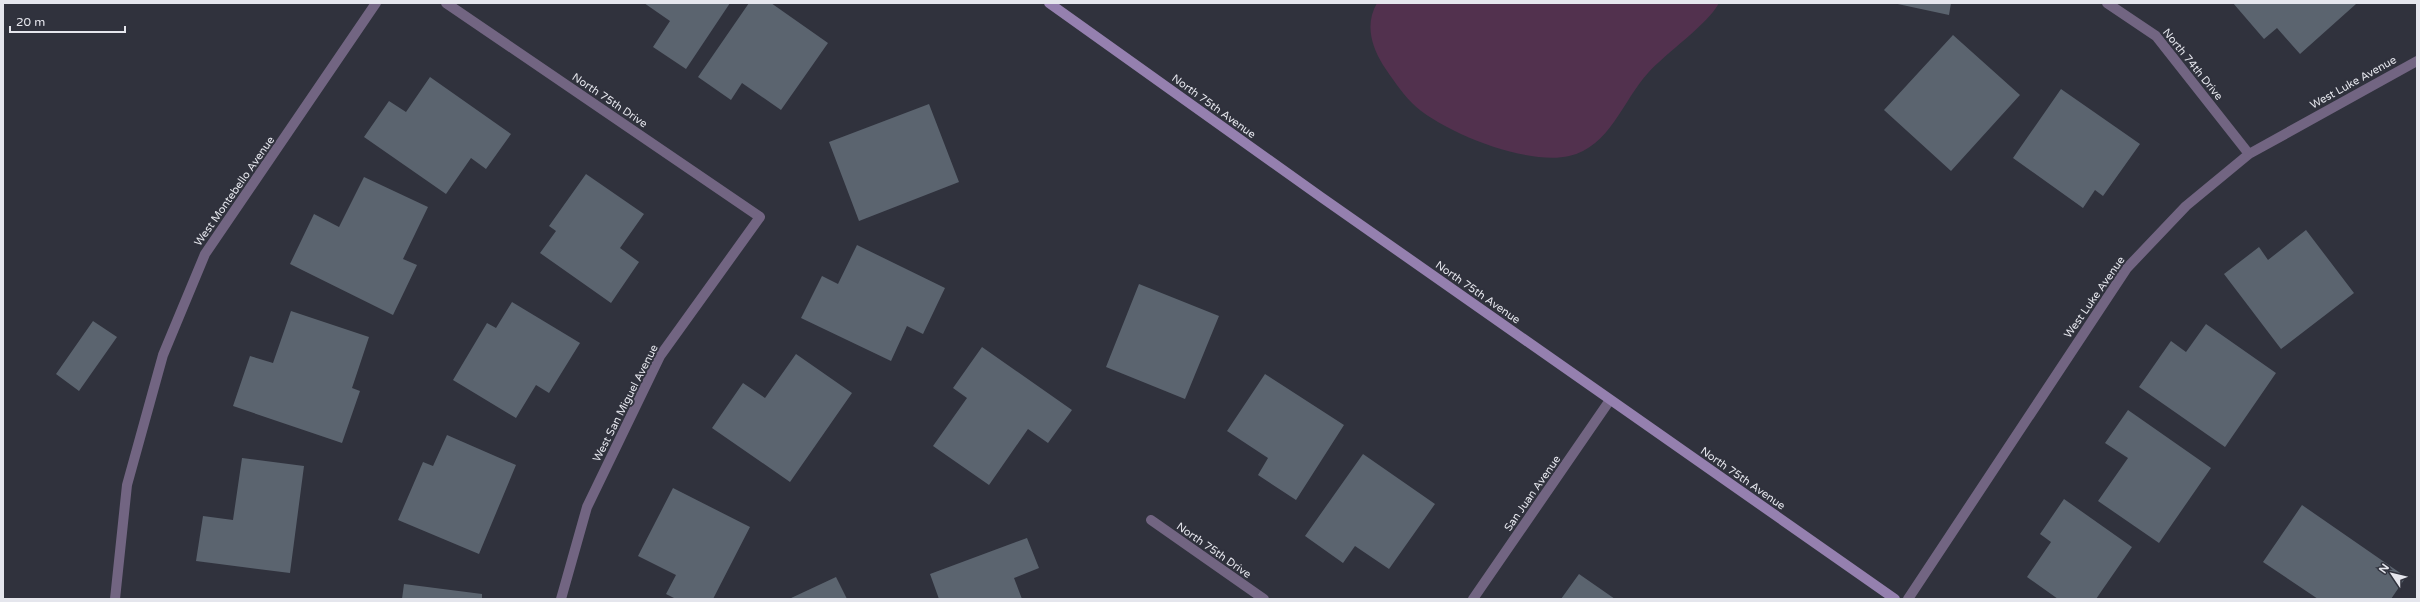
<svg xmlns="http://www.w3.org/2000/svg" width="2420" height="602" viewBox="0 0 2420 602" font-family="'Varela Round',sans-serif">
<rect width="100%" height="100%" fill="#30323d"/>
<path fill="#52314e" d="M1377 3H1719C1709 23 1665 54 1648 73 1623 100 1610 147 1569 156 1528 166 1441 132 1412 103 1401 92 1392 78 1383 65 1371 45 1365 24 1377 3Z"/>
<path fill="#5b646f" d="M644 3H730L686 69 653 47 670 21Z
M749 3H771L828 43 781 110 742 83 731 100 698 77Z
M1893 3H1951L1949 15Z
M2233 3H2356V4L2300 54 2277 28 2264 39Z
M1953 35 2020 95 1951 171 1884 110Z
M430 77 511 134 486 169 471 158 446 194 364 137 389 101 406 112Z
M2061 89 2140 144 2103 196 2095 190 2083 208 2013 158Z
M929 104 959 182 859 221 829 142Z
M586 174 644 214 620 248 639 262 611 303 540 253 556 231 549 226Z
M364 177 428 207 403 259 417 265 393 315 290 264 314 214 339 227Z
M2306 230 2354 293 2281 349 2224 274 2259 247 2268 260Z
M857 245 945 288 923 334 907 326 891 361 801 318 822 276 838 284Z
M1139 284 1219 316 1185 399 1106 367Z
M512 302 580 343 549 393 536 385 516 418 453 380 487 323 496 328Z
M291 311 369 337 352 388 360 391 342 443 233 406 250 356 273 363Z
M93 321 117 337 79 391 56 374Z
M2206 324 2276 373 2225 447 2139 387 2171 341 2186 352Z
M982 347 1072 410 1048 443 1028 429 989 485 933 446 967 398 953 388Z
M796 354 852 393 790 482 712 428 743 383 765 398Z
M1265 374 1344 425 1296 500 1258 475 1268 458 1227 431Z
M2128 410 2211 468 2159 543 2098 501 2128 458 2105 443Z
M447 435 516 465 479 554 398 520 423 462 433 466Z
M1363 454 1435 504 1389 569 1355 546 1343 563 1305 536Z
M242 458 304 466 290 573 196 561 203 516 233 520Z
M673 488 750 527 713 599H676L666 594 676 575 638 556Z
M2064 499 2132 547 2096 599H2058L2027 577 2051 542 2040 534Z
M2302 505 2406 577 2391 599H2318L2263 562Z
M1027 538 1039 568 1014 578 1022 599H939L930 574Z
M1579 574 1615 599H1561Z
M836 577 847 599H789Z
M404 584 482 594V599H402Z"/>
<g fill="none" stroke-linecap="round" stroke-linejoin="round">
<path stroke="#726582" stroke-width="10" d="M446 3 760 217 660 356 587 507 561 599
M2107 3 2156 36 2249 154
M1151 520 1264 599
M115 599 127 485 163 355 205 254 376 3
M1473 599 1610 400
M1908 599 2127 268 2186 206 2249 154 2417 61"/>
<path stroke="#9580af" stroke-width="10" d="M1049 3 1321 197 1895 599"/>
</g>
<g text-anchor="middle" stroke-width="4" stroke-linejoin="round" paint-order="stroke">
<g font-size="11" fill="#e5e6ed" stroke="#30323d">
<text transform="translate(2193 64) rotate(51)" y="4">North 74th Drive</text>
<text transform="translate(2353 82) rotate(-29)" y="4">West Luke Avenue</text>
<text transform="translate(610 100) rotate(34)" y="4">North 75th Drive</text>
<text transform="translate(1214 106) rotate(36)" y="4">North 75th Avenue</text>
<text transform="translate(234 191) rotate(-55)" y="4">West Montebello Avenue</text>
<text transform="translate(1478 292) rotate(35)" y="4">North 75th Avenue</text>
<text transform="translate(2094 297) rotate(-55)" y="4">West Luke Avenue</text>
<text transform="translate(625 403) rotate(-63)" y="4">West San Miguel Avenue</text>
<text transform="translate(1743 478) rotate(35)" y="4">North 75th Avenue</text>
<text transform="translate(1532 493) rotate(-55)" y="4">San Juan Avenue</text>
<text transform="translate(1214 550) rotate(35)" y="4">North 75th Drive</text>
</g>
</g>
<rect width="2420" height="602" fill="none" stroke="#e5e6ed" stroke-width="8"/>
<g transform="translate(2392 574) rotate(305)" stroke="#30323d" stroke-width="3" paint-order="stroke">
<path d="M0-3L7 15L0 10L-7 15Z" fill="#e5e6ed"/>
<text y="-6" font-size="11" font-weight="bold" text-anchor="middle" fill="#e5e6ed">N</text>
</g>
<path d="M10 26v6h115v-6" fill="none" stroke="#e5e6ed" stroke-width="2"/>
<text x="16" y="26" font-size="12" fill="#e5e6ed" stroke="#30323d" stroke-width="3" paint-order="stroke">20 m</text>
</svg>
